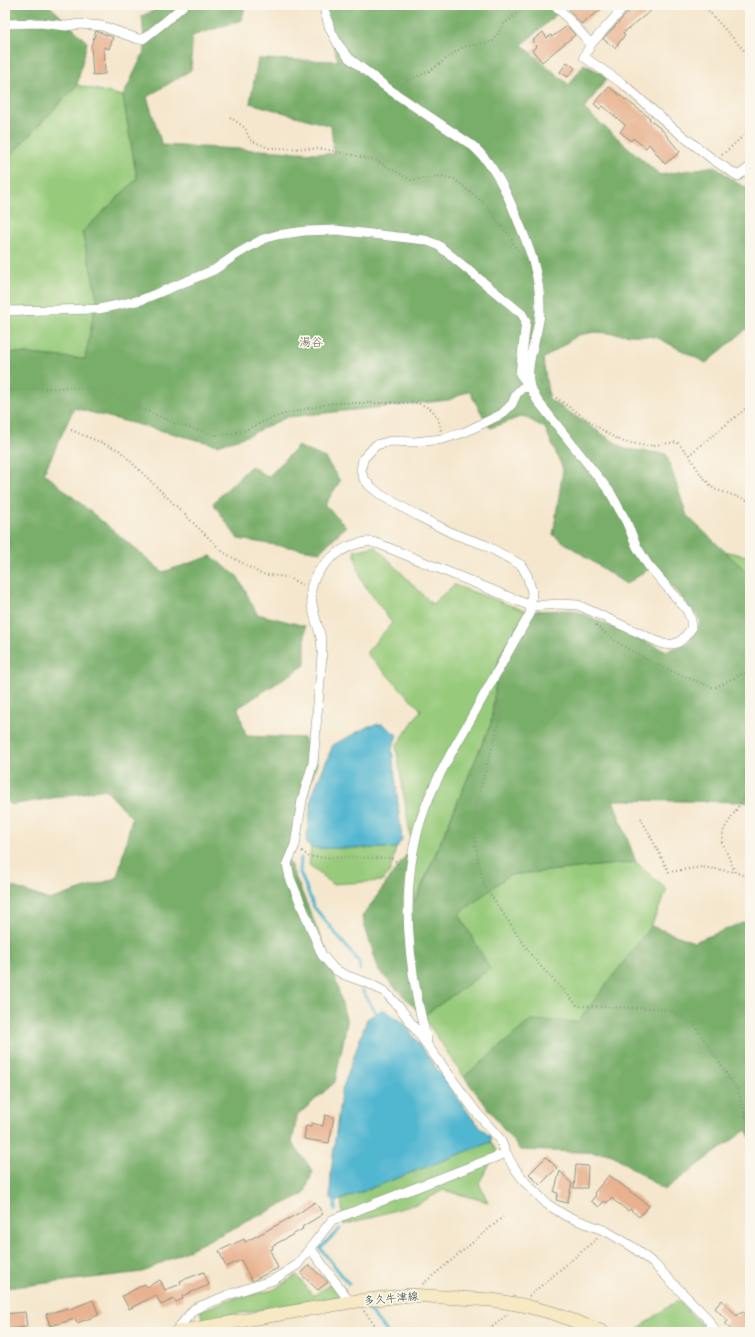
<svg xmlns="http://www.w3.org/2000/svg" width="755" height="1337" viewBox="0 0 755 1337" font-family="Kalam,'Klee One',sans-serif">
<rect width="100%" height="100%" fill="#fbf7ec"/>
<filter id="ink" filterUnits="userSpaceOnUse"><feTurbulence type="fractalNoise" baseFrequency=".025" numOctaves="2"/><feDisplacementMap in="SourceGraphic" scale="8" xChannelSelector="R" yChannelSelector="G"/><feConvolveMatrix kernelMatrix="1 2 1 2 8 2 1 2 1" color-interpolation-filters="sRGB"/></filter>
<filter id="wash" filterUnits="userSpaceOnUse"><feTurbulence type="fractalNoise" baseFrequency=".012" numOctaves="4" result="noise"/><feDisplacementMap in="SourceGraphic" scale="16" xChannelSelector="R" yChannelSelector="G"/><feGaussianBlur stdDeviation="0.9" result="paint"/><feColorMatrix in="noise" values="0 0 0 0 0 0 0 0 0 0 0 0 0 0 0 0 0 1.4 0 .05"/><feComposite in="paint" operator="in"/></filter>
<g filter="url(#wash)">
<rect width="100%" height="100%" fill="#f5e7ce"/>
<path fill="#97ca7a" stroke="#5b8457" d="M77 85 123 96 137 179 82 232 97 297 85 359 5 352V299H7L5 287V161Z
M375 546 432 604 454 585 526 611 499 657 491 723 414 904 412 847 396 746 421 710 366 653 392 623 361 580 354 551Z
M724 551 750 557V575Z
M311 848H396L390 871 383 881 332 884 309 865Z
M636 862 667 890 651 926 578 1022 531 1021 464 1077 423 1016 490 969 459 914 509 875Z
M491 1142 497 1152 479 1183 488 1202 443 1190 420 1203 344 1225 341 1200Z
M297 1275 313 1296 332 1283 340 1296 203 1320 200 1311 234 1298 273 1290Z
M678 1300 702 1326 701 1332H633Z"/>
<path fill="#79ae6a" stroke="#4c764f" d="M5 5H37L51 7 87 42 77 85 5 161Z
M166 5H245L242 20 192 36 191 70 147 97 162 145 334 154 331 126 250 103 258 59 338 61 322 5H442L443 6 445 5H497L499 8 503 5H549L558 13 522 45 569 85 584 64 608 77 584 109 660 175 715 166 735 182 750 189V326L706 363 656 337 595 332 578 335 543 359 549 399 625 449 666 454 687 516 750 575V802L613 800 636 862 509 875 459 914 490 969 423 1016 379 971 362 917 412 847 415 903 491 723 499 657 526 611 574 610 667 651 689 643 701 621 654 566 626 584 553 535 563 469 545 428 523 416 490 428 469 391 449 400 287 417 247 436 217 445 74 408 44 473 163 572 211 556 238 577 257 614 305 626V665L238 708 246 736 304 738 317 763 287 857 331 962 347 1023 335 1082 297 1116 292 1143 313 1171 304 1194 143 1272 5 1288V884L49 900 117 878 132 818 105 789 11 805 5 800V352L85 359 97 297 82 232 137 179 123 96 145 50 142 16Z
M298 446 325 458 340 481 325 505 346 526 320 552 238 539 213 503 251 466 268 477Z
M750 920V1137L746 1130 664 1190 610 1153 520 1150 464 1077 531 1020 578 1022 651 926 694 942Z"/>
<path fill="#51b6d0" stroke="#387a82" d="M382 724 397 735 392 749 402 840 396 848H311L306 843 312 795 333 745 369 726Z
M383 1009 404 1023 472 1118 490 1136 491 1142 335 1202 330 1197 331 1171 341 1093 367 1019Z"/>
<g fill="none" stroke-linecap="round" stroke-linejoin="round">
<path stroke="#51b6d0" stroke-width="3" d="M301 858 300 872 314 907 359 962 360 970
M362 990 376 1013
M335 1210V1202
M340 1229 320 1248 349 1284
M369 1310 387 1332"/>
</g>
<g id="blocks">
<path fill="#e8b290" d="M576 5H607L581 24 569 10Z
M636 5H658L623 33 625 35 615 48 603 39 630 10Z
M567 26 575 35 542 62 532 50 537 46 532 41 543 32 547 38 551 35 552 37Z
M96 31 113 37 109 49 104 47 105 74 93 75 91 46Z
M567 62 575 68 568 77 560 72Z
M609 87 650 118 649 119 663 131 680 152 665 164 649 144 646 148 633 138 631 141 620 132 625 125 603 106 600 109 594 104Z
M325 1115 334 1117 329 1143 304 1139 306 1126 311 1127 312 1123 323 1126Z
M546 1157 557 1168 540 1185 529 1174Z
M576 1165 588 1166 587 1188H574Z
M560 1171 572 1184 567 1203 556 1200 558 1193 554 1192Z
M609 1175 649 1206 639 1217 630 1209 628 1211 611 1198 607 1203 604 1201 599 1207 591 1201 596 1195 594 1193Z
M315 1202 323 1214 302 1227 303 1229 272 1246 273 1249 270 1250 278 1268 252 1281 241 1260 226 1267 219 1251 244 1239 245 1242 264 1232 299 1213Z
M309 1265 328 1282 318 1290 301 1274Z
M204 1272 209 1285 182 1296 183 1299 176 1302 174 1299 161 1305 156 1295 129 1309 122 1296 145 1284 147 1287 160 1280 165 1290 181 1284 180 1281Z
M93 1300 99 1315 77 1323 75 1319 50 1326 46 1314 68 1308V1310Z
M722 1300 737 1316 742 1311 750 1318V1324L743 1332H734L725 1324 728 1321 715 1308Z
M25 1312 27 1327 6 1329 5 1314Z"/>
</g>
</g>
<g filter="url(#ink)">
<use href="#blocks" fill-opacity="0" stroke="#8a9281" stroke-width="1"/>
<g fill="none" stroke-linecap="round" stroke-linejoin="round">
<g stroke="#8a9281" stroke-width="10">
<path id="minor" d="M323 5 330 29 338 44 349 58 390 90 473 146C495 166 506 191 517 218 530 249 541 278 540 312 539 335 524 364 530 387 532 391 535 396 537 400L610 492 626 521 637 547 648 565 687 610 691 620V629C682 641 678 646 663 644L578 605 560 604 531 606 384 546C379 544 372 541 366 542 344 544 314 566 311 590 310 606 317 622 321 638 322 644 322 650 322 656L313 763 302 800 295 845 287 863 290 878 322 955 334 969 345 975 370 984 385 992 400 1008 476 1112 500 1139 506 1153 513 1166 525 1182 547 1204 566 1216 606 1231 633 1247 654 1264 706 1317 713 1327 715 1332
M554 5 562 12 591 44
M626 5 591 44 584 57 623 84 674 129 715 161 738 176 750 167
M5 24 40 23 66 26 80 24 102 26 138 39H143L166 21 184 5
M5 311 99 309 141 300 214 270 237 254 263 239 277 235 305 231 336 230 425 240 438 245 522 314 526 321 520 374 530 387 522 388 517 393 512 404 502 414 465 432 443 439 414 442 391 441 376 445 363 459 361 471 364 479 370 486 381 495 418 516 454 534 485 545 521 565 527 575 532 592 530 614C509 650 489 686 469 722 451 753 432 785 421 819 399 889 408 970 427 1040
M310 1248 350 1302
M175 1332 194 1309 231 1294 273 1280 297 1265 332 1220 506 1153"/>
</g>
<g stroke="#8a9281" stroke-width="14">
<path id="secondary" d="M177 1332 350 1302 410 1295 492 1300 522 1305 553 1313 603 1332"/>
</g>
<path stroke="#8a9281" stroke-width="2" stroke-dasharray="1 3" stroke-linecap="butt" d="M703 5 750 57
M400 85 431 70 463 47 493 41 504 24 528 5
M230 117 245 128 250 140 269 148 324 149 375 160 411 180 441 176 454 179 484 203 509 235 519 253
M722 155 750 130
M539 381 548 392 608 434 624 442 647 446 677 442 689 455 750 405
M5 391 69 387 90 389 106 393 174 423 215 435 230 434 246 430 267 420 284 414 332 403H417C434 409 438 413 441 431
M71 430 119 450 223 552 261 574 286 577 303 585
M689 455 701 475 714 489 750 501
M596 625C628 655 671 671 711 687H716L750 670
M494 695 498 700 501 717 475 806V846L484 885 534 959 578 1006 668 1009 694 1024 738 1091 750 1130
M750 785 740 804 724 829 723 834 722 842 735 872 750 878
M641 818 669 872 702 867 735 872
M302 851 309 857 391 858 397 862 400 871
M423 1284 503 1217
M529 1296 599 1237
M364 1311 380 1332
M486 1332 508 1314"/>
<use href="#minor" stroke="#fff" stroke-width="9"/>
<use href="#secondary" stroke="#f6e9c3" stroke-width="13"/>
</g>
</g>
<g text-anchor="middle" stroke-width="3.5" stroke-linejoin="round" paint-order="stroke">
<g font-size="11" fill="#1f3d34" stroke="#fbf7ec">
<text transform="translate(391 1298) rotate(-5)" y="4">多久牛津線</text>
</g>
<g font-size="12" fill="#656654" stroke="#fbf7ec">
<text x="311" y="346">湯谷</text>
</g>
</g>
<rect width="755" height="1337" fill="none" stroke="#fbf7ec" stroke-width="20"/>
</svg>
